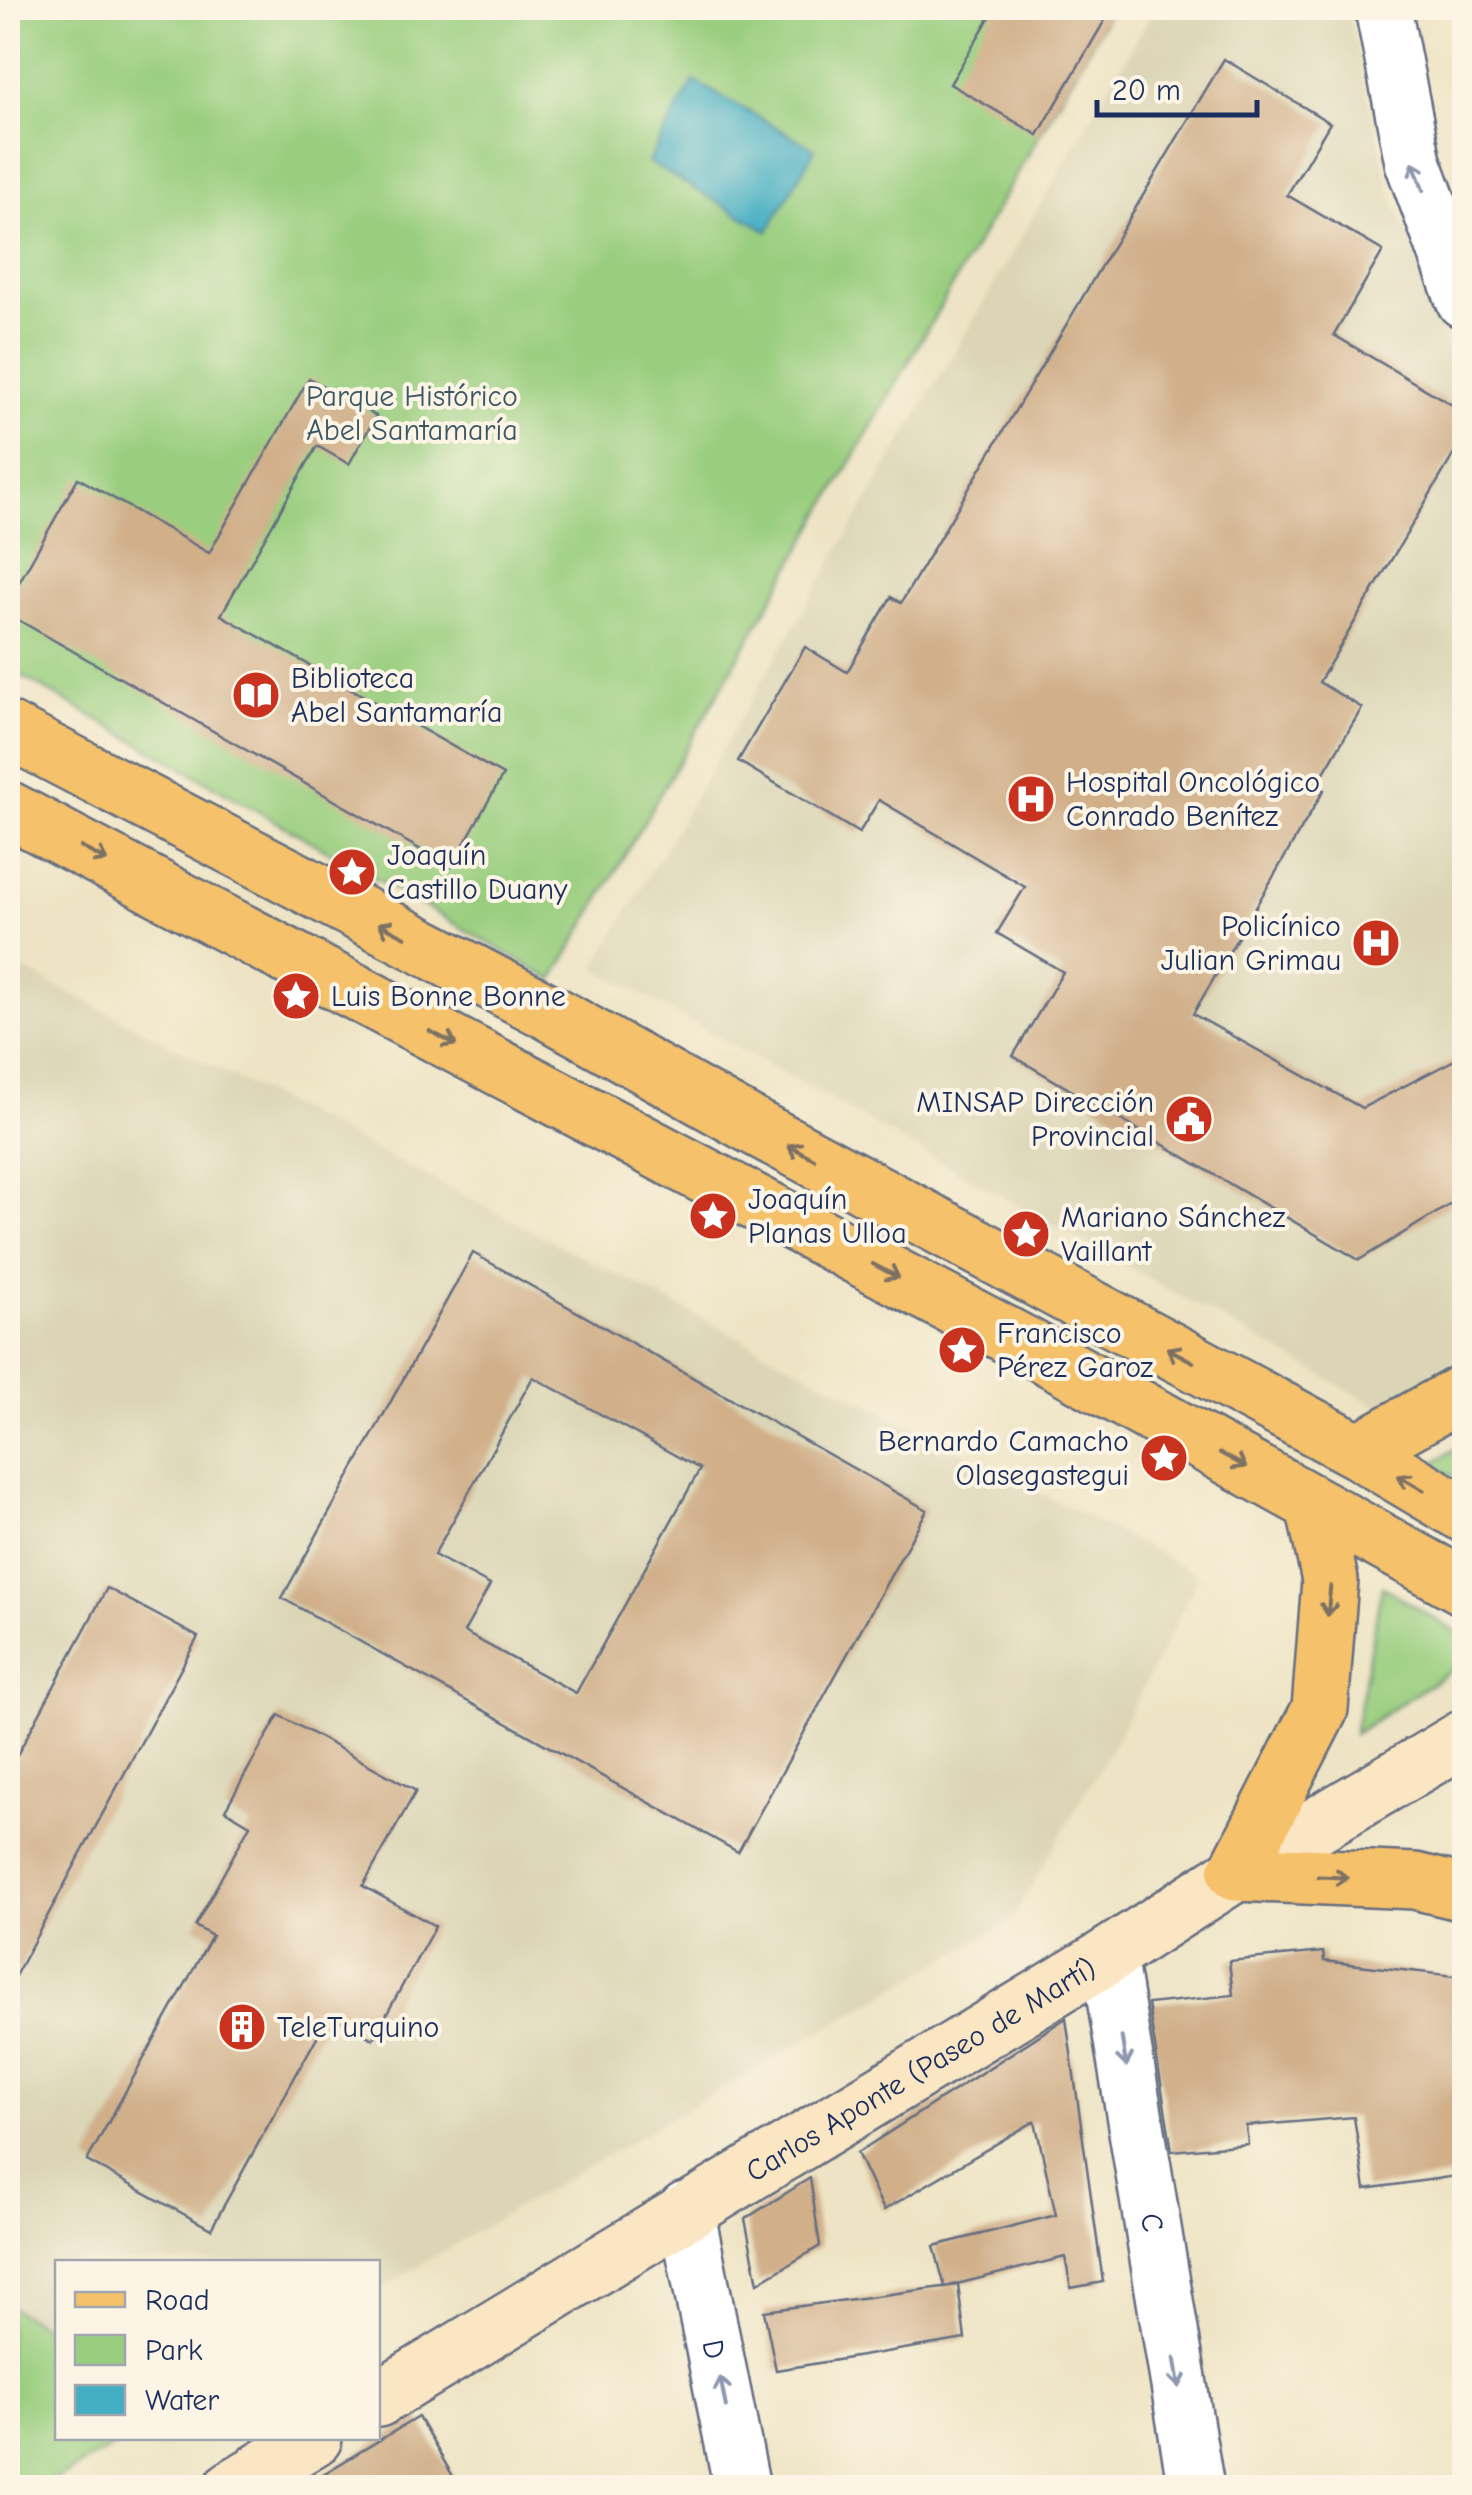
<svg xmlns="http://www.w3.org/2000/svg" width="1472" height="2495" viewBox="0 0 1472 2495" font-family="'Comic Neue',sans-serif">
<rect width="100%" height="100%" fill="#fcf5e5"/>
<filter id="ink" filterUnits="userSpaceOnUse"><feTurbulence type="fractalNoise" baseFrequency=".01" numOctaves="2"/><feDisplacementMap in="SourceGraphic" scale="20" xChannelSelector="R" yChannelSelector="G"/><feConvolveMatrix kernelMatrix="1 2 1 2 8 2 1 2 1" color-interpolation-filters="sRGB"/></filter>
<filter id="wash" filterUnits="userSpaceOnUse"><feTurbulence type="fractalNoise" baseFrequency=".0048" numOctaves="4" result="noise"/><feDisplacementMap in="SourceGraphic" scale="40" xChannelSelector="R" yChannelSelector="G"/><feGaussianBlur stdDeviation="2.25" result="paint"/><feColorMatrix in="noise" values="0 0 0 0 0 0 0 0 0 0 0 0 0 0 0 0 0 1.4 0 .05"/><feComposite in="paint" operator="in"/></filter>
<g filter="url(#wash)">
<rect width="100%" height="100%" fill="#eee4c5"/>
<path fill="#dbd5b6" d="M1155 8H1347L1391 192 1464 373V1355L1380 1408 595 968Z
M8 961 1200 1575 1116 1740 1011 1921 581 2170 378 2290V2262H58V2438L42 2488 8 2487Z"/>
<path fill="#9ace7f" stroke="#5a7e6e" stroke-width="2.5" d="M8 8H1112L553 980 8 668Z
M1464 1443V1482L1432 1464Z
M1382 1586 1464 1637V1662L1354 1734Z
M8 2306 57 2334 58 2438H128L42 2487H8Z"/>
<path fill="#44afc2" stroke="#306f90" stroke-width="2.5" d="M694 81 815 149 768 231 648 162Z"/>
<g id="blocks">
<path fill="#d0af89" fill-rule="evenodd" d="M995 8H1112L1038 135 950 84Z
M1224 59 1330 123 1287 195 1383 251 1334 335 1464 412V437L1319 682 1362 708 1316 786 1324 790 1193 1014 1362 1108 1464 1055V1196L1359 1260 1013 1056 1063 972 997 933 1025 887 879 800 859 833 738 761 805 647 847 672 891 597 901 603Z
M309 378 376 416 349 464 317 446 221 615 503 775 451 867 8 614V602L78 478 209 553Z
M473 1253 927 1510 738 1852 282 1598ZM533 1377 700 1469 576 1693 464 1632 490 1585 434 1555Z
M107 1588 198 1637 8 1989V1772Z
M279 1715 416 1791 363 1886 435 1926 373 2039 329 2015 211 2229 87 2161 212 1936 195 1926 250 1825 225 1810Z
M1323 1952 1324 1961 1464 1977V2175L1365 2189 1354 2117 1246 2126 1248 2144 1172 2151 1148 2004 1233 1995 1229 1961Z
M1066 2018 1103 2282 1071 2288 1065 2257 945 2287 934 2246 1056 2215 1035 2121 884 2210 857 2153Z
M810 2178 820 2246 758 2283 745 2219Z
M958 2285 965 2339 776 2370 764 2311Z
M418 2417 460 2488H300Z"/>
</g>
</g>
<g filter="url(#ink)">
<use href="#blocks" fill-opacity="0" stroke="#656e82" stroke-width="2.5"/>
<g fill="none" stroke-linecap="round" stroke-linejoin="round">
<g stroke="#656e82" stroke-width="60">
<g id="street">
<path d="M1383 8 1413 162 1464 300"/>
<path id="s1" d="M1108 1956 1196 2488"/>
<path id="s2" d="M686 2210 742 2488"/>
</g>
</g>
<g stroke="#656e82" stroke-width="60">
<g id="secondary">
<path id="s3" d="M378 2399 1108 1956 1236 1873 1464 1738"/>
<path d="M232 2488 314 2438"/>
</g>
</g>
<g stroke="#656e82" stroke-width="60">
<path id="primary" d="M8 730 549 1012 745 1122 1358 1451 1464 1514
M8 809 1024 1344 1464 1587
M1358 1451 1464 1392
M1314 1506 1330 1580 1320 1709 1236 1873 1415 1881 1464 1893"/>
</g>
<use href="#street" stroke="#fff" stroke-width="55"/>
<use href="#secondary" stroke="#fbe6c4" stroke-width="55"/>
<use href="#primary" stroke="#f5c16b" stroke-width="55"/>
</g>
<defs><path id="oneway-shaft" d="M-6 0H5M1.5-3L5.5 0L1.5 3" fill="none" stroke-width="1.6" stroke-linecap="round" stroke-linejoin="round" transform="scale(2.5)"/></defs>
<g stroke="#8d97ae">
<use href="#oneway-shaft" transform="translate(1418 176) rotate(-110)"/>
<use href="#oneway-shaft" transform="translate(1124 2052) rotate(81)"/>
<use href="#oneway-shaft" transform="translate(1177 2373) rotate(81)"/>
<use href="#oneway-shaft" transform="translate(723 2392) rotate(-101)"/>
</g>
<g stroke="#7d7164">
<use href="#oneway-shaft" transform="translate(94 854) rotate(28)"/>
<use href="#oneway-shaft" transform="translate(392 930) rotate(-153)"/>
<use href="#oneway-shaft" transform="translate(443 1038) rotate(28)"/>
<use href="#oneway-shaft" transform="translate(801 1152) rotate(-152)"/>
<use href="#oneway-shaft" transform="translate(886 1271) rotate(28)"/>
<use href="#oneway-shaft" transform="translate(1180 1355) rotate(-152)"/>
<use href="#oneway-shaft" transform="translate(1233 1460) rotate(29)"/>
<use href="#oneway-shaft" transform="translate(1411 1483) rotate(-150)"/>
<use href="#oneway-shaft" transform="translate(1329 1601) rotate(95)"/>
<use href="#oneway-shaft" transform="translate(1333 1877) rotate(2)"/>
</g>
</g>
<defs>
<g id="library-disc" transform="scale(2.5)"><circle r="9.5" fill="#c8321e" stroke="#fcf5e5"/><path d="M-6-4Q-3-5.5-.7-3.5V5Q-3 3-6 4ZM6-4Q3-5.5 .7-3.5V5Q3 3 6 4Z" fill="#fff"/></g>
<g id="hospital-disc" transform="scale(2.5)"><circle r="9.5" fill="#c8321e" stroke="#fcf5e5"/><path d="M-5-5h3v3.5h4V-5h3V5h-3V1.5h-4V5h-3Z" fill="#fff"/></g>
<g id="sight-disc" transform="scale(2.5)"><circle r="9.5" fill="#c8321e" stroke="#fcf5e5"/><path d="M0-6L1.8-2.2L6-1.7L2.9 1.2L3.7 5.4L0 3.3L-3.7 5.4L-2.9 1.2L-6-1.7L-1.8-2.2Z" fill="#fff"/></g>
<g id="civic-disc" transform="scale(2.5)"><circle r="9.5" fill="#c8321e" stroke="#fcf5e5"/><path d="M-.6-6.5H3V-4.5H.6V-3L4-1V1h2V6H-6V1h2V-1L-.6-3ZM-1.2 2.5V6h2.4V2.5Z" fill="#fff"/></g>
<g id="building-disc" transform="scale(2.5)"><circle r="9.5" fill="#c8321e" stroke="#fcf5e5"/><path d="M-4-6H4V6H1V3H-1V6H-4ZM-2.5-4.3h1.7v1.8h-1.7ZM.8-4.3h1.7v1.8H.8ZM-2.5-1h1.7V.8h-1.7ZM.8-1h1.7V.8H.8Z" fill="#fff"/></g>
</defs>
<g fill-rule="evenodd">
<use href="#library-disc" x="256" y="695"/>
<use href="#hospital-disc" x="1031" y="799"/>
<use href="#sight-disc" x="352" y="872"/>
<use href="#hospital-disc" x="1376" y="943"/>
<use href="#sight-disc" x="296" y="996"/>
<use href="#civic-disc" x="1189" y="1119"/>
<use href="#sight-disc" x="713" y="1216"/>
<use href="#sight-disc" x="1026" y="1234"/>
<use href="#sight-disc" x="962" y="1350"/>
<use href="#sight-disc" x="1164" y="1458"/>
<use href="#building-disc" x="242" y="2027"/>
</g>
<g text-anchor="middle" stroke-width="8" stroke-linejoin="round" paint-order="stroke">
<g font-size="30" fill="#3b5766" stroke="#fcf5e5">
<text x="412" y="406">Parque Histórico<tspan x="412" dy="34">Abel Santamaría</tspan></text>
</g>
<g font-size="30" fill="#1b2f5e" stroke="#fcf5e5" text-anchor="start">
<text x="291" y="688">Biblioteca<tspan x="291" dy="34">Abel Santamaría</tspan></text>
<text x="1066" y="792">Hospital Oncológico<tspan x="1066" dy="34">Conrado Benítez</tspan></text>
<text x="387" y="865">Joaquín<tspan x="387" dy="34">Castillo Duany</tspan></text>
<text x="1341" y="936" text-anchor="end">Policínico<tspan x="1341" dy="34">Julian Grimau</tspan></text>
<text x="331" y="1006">Luis Bonne Bonne</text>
<text x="1154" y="1112" text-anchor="end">MINSAP Dirección<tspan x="1154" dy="34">Provincial</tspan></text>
<text x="748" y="1209">Joaquín<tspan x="748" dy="34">Planas Ulloa</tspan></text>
<text x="1061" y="1227">Mariano Sánchez<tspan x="1061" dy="34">Vaillant</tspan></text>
<text x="997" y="1343">Francisco<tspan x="997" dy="34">Pérez Garoz</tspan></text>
<text x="1129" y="1451" text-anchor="end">Bernardo Camacho<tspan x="1129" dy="34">Olasegastegui</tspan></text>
<text x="277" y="2037">TeleTurquino</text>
</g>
<g font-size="30" fill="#1b2f5e" stroke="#fcf5e5">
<text dy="10" stroke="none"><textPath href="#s3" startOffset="635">Carlos Aponte (Paseo de Martí)</textPath></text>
<text dy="10" stroke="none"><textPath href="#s1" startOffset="270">C</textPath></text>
<text dy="10" stroke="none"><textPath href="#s2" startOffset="142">D</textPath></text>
</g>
</g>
<rect width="1472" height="2495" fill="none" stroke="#fcf5e5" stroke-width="40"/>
<rect x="55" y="2260" width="325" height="180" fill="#fcf5e5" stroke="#a2a6af" stroke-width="2.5"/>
<rect x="75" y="2292" width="50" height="15" fill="#f5c16b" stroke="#a2a6af" stroke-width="2.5"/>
<text x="145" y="2310" font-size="30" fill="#1b2f5e">Road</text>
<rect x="75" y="2335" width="50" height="30" fill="#9ace7f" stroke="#a2a6af" stroke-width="2.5"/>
<text x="145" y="2360" font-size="30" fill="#1b2f5e">Park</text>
<rect x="75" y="2385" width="50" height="30" fill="#44afc2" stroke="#a2a6af" stroke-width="2.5"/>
<text x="145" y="2410" font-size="30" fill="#1b2f5e">Water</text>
<path d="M1097 100v15h160v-15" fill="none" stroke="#1b2f5e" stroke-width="5"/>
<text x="1112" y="100" font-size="30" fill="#1b2f5e" stroke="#fcf5e5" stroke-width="8" paint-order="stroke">20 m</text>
</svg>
